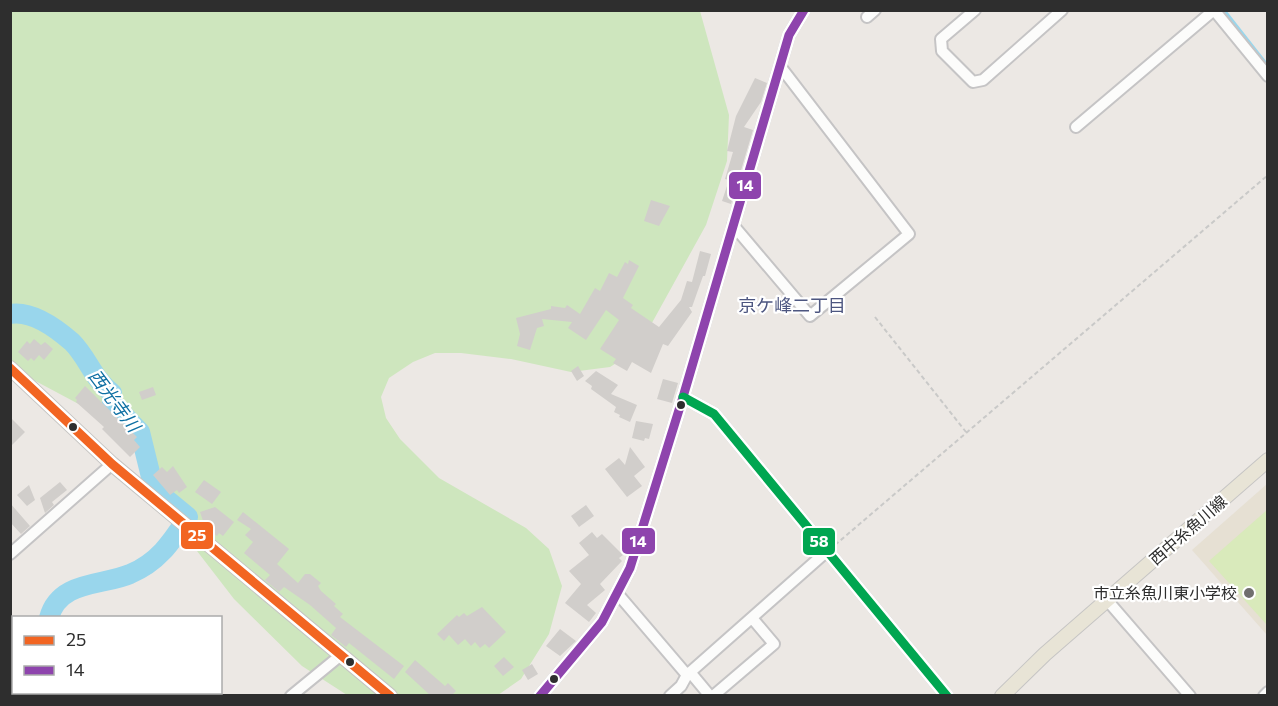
<svg xmlns="http://www.w3.org/2000/svg" width="1278" height="706" viewBox="0 0 1278 706" font-family="Commissioner,'Noto Sans JP',sans-serif">
<rect width="100%" height="100%" fill="#ece8e4"/>
<path fill="#e6e0d3" d="M1267 484V635L1192 550Z"/>
<path fill="#cee6be" d="M10 11H700L729 115 727 161 706 225 637 350 610 367 571 372 511 359 461 353H435L413 362 389 378 381 397 386 418 400 439 439 478 526 528 549 549 562 586 549 634 521 679 498 695H347L302 666 234 599 197 551 173 499 145 455 88 409 11 368Z"/>
<path fill="#d9eabb" d="M1267 510V625L1209 561Z"/>
<g fill="none" stroke-linecap="round" stroke-linejoin="round">
<path stroke="#99d6ec" stroke-width="3" d="M1224 10 1268 66"/>
<path stroke="#99d6ec" stroke-width="20" d="M10 314C32 310 56 328 72 342 88 358 93 379 112 393V403L140 432 154 489 188 517C172 541 159 562 130 574 103 586 59 580 49 618
M84 692 85 696"/>
</g>
<path fill="#d1cecb" d="M755 78 767 83 761 102 744 127 753 130 731 204 722 201 729 180 725 179 733 152 727 151 736 116Z
M651 200 670 206 659 226 644 221Z
M700 251 711 254 705 276H703L692 307H689L692 312 668 346 663 344 651 373 632 362 627 371 613 363 616 359 600 349 619 320 606 310 586 340 568 328 572 322 542 319 544 326 537 328 530 350 517 346 520 334 516 318 551 309V306L565 308 567 305 580 314 595 288 600 291 609 273 617 277 625 262 628 264 629 260 639 266 623 298 633 305 631 308 659 327 681 300 687 281 692 282Z
M34 339 41 345 45 342 53 349 44 360 39 355 34 361 31 358 28 361 18 352 27 341 30 344Z
M578 366 584 376 577 381 571 371Z
M596 371 618 385 611 394 637 405 630 422 619 417 620 415 614 412 616 407 591 389 592 386 585 381Z
M663 379 678 383 672 403 657 399Z
M85 386 137 437 134 440 140 447 130 457 102 429 104 427 76 402 77 400 75 398Z
M153 387 156 395 142 400 139 392Z
M10 417 25 432 10 447Z
M636 421 653 424 649 439 645 438 644 441 632 438Z
M630 447 645 467 634 476 642 486 627 497 605 469 619 458 625 465Z
M173 466 187 487 179 493 177 490 170 495 153 475 162 467 167 472Z
M204 480 221 492 212 504 195 492Z
M60 482 67 490 52 502 54 505 45 513 40 498Z
M29 485 35 500 27 506 17 495Z
M10 503 30 526 21 534 10 522Z
M586 505 594 516 579 527 571 516Z
M215 507 234 522 223 536 219 533 217 536 205 527 200 512Z
M243 512 289 549 277 564 298 583 305 574H310L321 583 318 586 321 591 336 604 334 606 343 614 340 617 404 666 394 679 349 643 346 647 331 635 336 628 310 605 284 587 279 592 265 580 270 575 244 553 253 542 245 535 251 529 237 520Z
M592 532 597 538 602 534 623 555 619 558 622 561 600 584 605 590 587 605 596 613 589 622 565 603 581 584 569 571 589 555 579 543Z
M482 607 506 632 489 648 485 644 480 648 475 642 471 646 465 639 458 645 449 635 444 641 437 634 457 615 459 617 464 613 467 616Z
M560 629 576 641 560 656 546 646Z
M504 657 514 667 503 676 494 666Z
M415 660 445 686 448 683 456 691 453 694 455 696H431L405 672Z
M532 664 538 674 528 680 522 670Z"/>
<g fill="none" stroke-linecap="round" stroke-linejoin="round">
<g stroke="#c5c4c5" stroke-width="14">
<path id="minor" d="M975 10 941 39 942 51 973 82 983 80 1062 10
M1214 10 1268 76
M867 17 875 10
M1076 127 1214 10
M733 225 810 316 909 234 780 66
M683 397 714 414 947 696
M10 554 112 464
M617 593 687 675
M1107 600 1190 696
M690 672 710 696
M128 692 129 696
M211 692 213 696
M291 696 341 655
M540 696 602 622 630 568 683 397 789 35 804 10
M670 696 681 686 687 675 826 552
M713 696 774 644 752 618
M1264 696 1268 692"/>
</g>
<g stroke="#c6c5c4" stroke-width="16">
<path id="major" d="M10 368 112 464 390 696
M1002 696 1045 654 1268 460"/>
</g>
<path stroke="#c9c9c8" stroke-width="2" stroke-dasharray="4.5 3" stroke-linecap="butt" d="M875 317 966 432
M835 545 1268 175"/>
<use href="#minor" stroke="#fcfcfb" stroke-width="10"/>
<use href="#major" stroke="#e8e4d6" stroke-width="14"/>
<g stroke="#fff" stroke-width="14">
<path id="bus-1" d="M10 368 112 464 390 696"/>
</g>
<g stroke="#fff" stroke-width="14">
<path id="bus-2" d="M540 696 602 622 630 568 683 397 789 35 804 10"/>
</g>
<g stroke="#fff" stroke-width="14">
<path id="bus-3" d="M683 397 714 414 947 696"/>
</g>
<use href="#bus-1" stroke="#f26522" stroke-width="9"/>
<use href="#bus-2" stroke="#8e44ad" stroke-width="9"/>
<use href="#bus-3" stroke="#00a651" stroke-width="9"/>
</g>
<g fill="#2e2e2e" stroke="#fff" stroke-width="2">
<circle cx="681" cy="405" r="5"/>
<circle cx="73" cy="427" r="5"/>
<circle cx="350" cy="662" r="5"/>
<circle cx="554" cy="679" r="5"/>
</g>
<circle fill="#706f6e" stroke="#fff" stroke-width="2" cx="1249" cy="593" r="6"/>
<g text-anchor="middle" stroke-width="4.5" stroke-linejoin="round" paint-order="stroke">
<g font-size="16" fill="#2e2e2e" stroke="#fff">
<text transform="translate(1188 530) rotate(-41)" y="6">西中糸魚川線</text>
</g>
<g font-size="16" fill="#2e2e2e" stroke="#fff" text-anchor="end">
<text x="1237" y="599">市立糸魚川東小学校</text>
</g>
<g font-size="18" fill="#4d5680" stroke="#fff">
<text x="792" y="312">京ケ峰二丁目</text>
</g>
<g font-size="18" font-style="italic" fill="#0d6fa3" stroke="#fff">
<text transform="translate(114 401) rotate(53)" y="6">西光寺川</text>
</g>
</g>
<g stroke="#fff" stroke-width="2">
<rect x="728" y="171" width="34" height="29" rx="6" fill="#8e44ad"/>
<rect x="180" y="521" width="34" height="29" rx="6" fill="#f26522"/>
<rect x="621" y="527" width="35" height="28" rx="6" fill="#8e44ad"/>
<rect x="802" y="527" width="34" height="29" rx="6" fill="#00a651"/>
</g>
<g font-size="16" text-anchor="middle" font-weight="bold" fill="#fff">
<text x="745" y="191">14</text>
<text x="197" y="541">25</text>
<text x="638" y="547">14</text>
<text x="819" y="547">58</text>
</g>
<rect width="1278" height="706" fill="none" stroke="#2e2e2e" stroke-width="24"/>
<rect x="12" y="616" width="210" height="78" fill="#ffffff" stroke="#ababab" stroke-width="1.5"/>
<rect x="24" y="636" width="30" height="9" fill="#f26522" stroke="#ababab" stroke-width="1.5"/>
<text x="66" y="646" font-size="18" fill="#2e2e2e">25</text>
<rect x="24" y="666" width="30" height="9" fill="#8e44ad" stroke="#ababab" stroke-width="1.5"/>
<text x="66" y="676" font-size="18" fill="#2e2e2e">14</text>
</svg>
